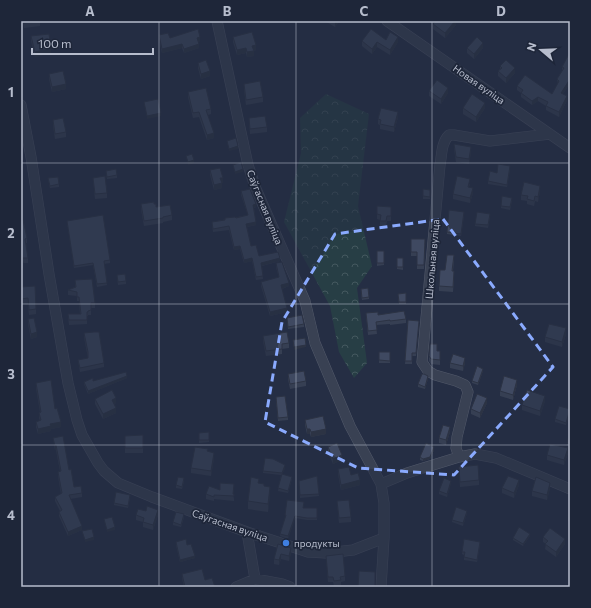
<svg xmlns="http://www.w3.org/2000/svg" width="591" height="608" viewBox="0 0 591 608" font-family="Commissioner,sans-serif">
<defs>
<pattern id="forest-crowns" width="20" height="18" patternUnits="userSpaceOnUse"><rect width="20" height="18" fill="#273e45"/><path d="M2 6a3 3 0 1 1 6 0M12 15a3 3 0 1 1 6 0" fill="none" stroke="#44585f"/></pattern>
</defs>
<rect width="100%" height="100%" fill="#252e44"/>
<path fill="url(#forest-crowns)" d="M326 94 369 114 358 206 372 266 357 288 367 363 354 378 339 352 330 306 284 222 301 153 300 118Z"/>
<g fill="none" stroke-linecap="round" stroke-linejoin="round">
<g stroke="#52596a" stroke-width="11">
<path id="minor" d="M387 21 570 148
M21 105 31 157 49 274 68 383 77 420 82 435 98 463 104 471 118 483 152 497 247 532 308 552 326 553 353 550 384 538V503L381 484 350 426 315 343 305 301 256 189 248 165 217 21
M459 457 456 448 457 437 468 392 465 385 456 381 435 375 428 371 422 362 440 165C442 155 441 143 449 135H454L490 141 550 134
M381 484 407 473 459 457 475 454 496 458 570 489
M247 532 255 579
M236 587 255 579 282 584 290 587
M381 587 384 538"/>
</g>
<use href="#minor" stroke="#394153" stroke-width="10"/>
</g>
<path fill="#363f53" d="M23 21H40V26L24 28Z
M325 21H339L335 27Z
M456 21V25L445 38 433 29V24Z
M159 35 170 38 200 41 198 42 199 48 184 53 182 48 162 53 159 39Z
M31 36 51 53 35 57 31 41Z
M233 37 256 50 254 51V56L247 57 246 53 237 55 233 42Z
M386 40 398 42 390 55 377 47 372 54 362 46V41Z
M467 48H483L474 59 467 53Z
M570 52V83L563 94 567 100 559 117 546 110V106L538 101 532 105 521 97V93L517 90V86L552 94 558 84 557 79 562 71V67Z
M198 63 210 76 201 79 198 68Z
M500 66 515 73 506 83 498 76V71L500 69Z
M49 74 66 89 52 92 49 79Z
M244 84 263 97V102L246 105 244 89Z
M429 91 448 93 441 104 429 96Z
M188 92 211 109V114L208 115 214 138 207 140 199 117 193 118 188 97Z
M463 108H485L476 122 463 114Z
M398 117 394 132 380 129V125L378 124V119Z
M249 118 267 127V132L250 134Z
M53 120 66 132V137L55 139 53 125Z
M454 144 471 152 469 164 456 162 454 149Z
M510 169 507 187 488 184V181L497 173Z
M210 170 223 183H221L222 188 214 190 210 175Z
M106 171 117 175V178L107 179Z
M48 178 59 184V187L50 188Z
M93 178 107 193V198L95 199Z
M470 184 469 187 473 193 470 203 453 199V194Z
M423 189 430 190V199H423Z
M241 191 256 207 254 208 256 225 247 227 251 246 259 256 280 261 262 266 263 279 256 280 252 261 244 263 240 249 234 250 229 230 213 232 212 222 248 215 241 195Z
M540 191 538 202 535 201 534 206 527 204V201L521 200V195Z
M512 200 510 210 501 208V206Z
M141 204H154L156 207 172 215V220L163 222V223L144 226 141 209Z
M391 212V221H387L386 226H380V220L377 219V214Z
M464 215 461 236 447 234V232Z
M490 216 488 228 475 226V224Z
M21 220 27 238V243H26L28 258V263H23V268H21Z
M67 221 110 260V263L104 264 107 285 97 287 93 265 74 268Z
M425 244 424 269H417V256H411V252Z
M377 251H384V265L377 266Z
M397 258H403V270L397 269Z
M454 260 453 271 454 276 453 292 439 291V286L445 270Z
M276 263 289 286 282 289 287 312 270 316 261 286V282L279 278 276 267Z
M117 275 126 281V284L118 285Z
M75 280 95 303V308H91V315H88V316H87V324L69 325 68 314H80L79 301H77V296L68 295V290L75 287Z
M21 287 36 309V314L29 315 28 304H21Z
M361 292 369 297V299L362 300Z
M406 293V304H399L398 294Z
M366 313 406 319V323L390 325V324L376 325 377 334 368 335Z
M287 318 304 324V327L288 329Z
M28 319 37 337 31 339 28 324Z
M408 320 419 321 416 356H412V364H405Z
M84 333 104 363V367L80 372 78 360 88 358 84 337Z
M566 334 562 347 545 342V337Z
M263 336 289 343V348L282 349V354L266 356 263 341Z
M437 351H440V365L431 364 429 361V356Z
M379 352H390V363H379Z
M450 363H465L463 371 450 368Z
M483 371 478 385 472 383V381Z
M288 374 306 381V386L290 389 288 379Z
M127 378 88 394 84 384V382Z
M428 379 425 389 418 387V384Z
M36 383 55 409 61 427 51 429V431L38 434 36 427V422L40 421 39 418V413L40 412 36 388Z
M517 385 513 400 500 396V391Z
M95 399 116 403 114 404 116 413 103 419 95 404Z
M276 399 288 417V420L278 421Z
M545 401 540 416 522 410V405Z
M487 403 480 418 471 414V409Z
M570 412 566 425 555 422V419Z
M305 420 326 434 311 437 310 434H307L305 425Z
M450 432 446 445 439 443V438Z
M570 432V446L567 445V443Z
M199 433 209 440V442L199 443Z
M143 435V453H125V436Z
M53 438 69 470 74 487 82 493V497L70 499 82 530 68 536 59 516V512L60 511 55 501V497L61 494 58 476V472L60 471 56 450H55Z
M328 447 342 460 333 464 328 452Z
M434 450 430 459 423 461 420 460V457Z
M208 451 214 458 211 476 191 473V468Z
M568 453 564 465 547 460V455Z
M459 467 479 480V485L460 487Z
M285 468 282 474 292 479 288 493 278 491 281 475 263 473V471Z
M338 469 351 475 360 485 341 490 338 474Z
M317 476 319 496 300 498 299 481Z
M184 481 182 489 176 488V485Z
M259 483 270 494 268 512 248 509V501Z
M451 483 447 497 439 494V491Z
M519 485 514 498 502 493V488Z
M550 488 547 500 532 496V491Z
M206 494H233L234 499V501L214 499V501L206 499Z
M130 497 128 508 114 505V503Z
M337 501 351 517V522L339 523Z
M304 508H317V520H307L295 518 288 539 280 536V534L286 517H285V515Z
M570 511V522L568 521V516Z
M467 513 463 526 452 522V520Z
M136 515H158L153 530 143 527V522L136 520Z
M184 517 181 527 173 525V522Z
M530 536 523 546 513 540V538Z
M543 537 565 544 556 557 545 549 546 544 543 542Z
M176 542 195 558 180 562 176 545Z
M278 544 291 553 289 561 281 559 279 565 274 564V559Z
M480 544 477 562 464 560V555L462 554V552Z
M326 556 345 576V581L341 582V585L334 586 333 582H328Z
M182 574 205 580 215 587H184L182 578Z"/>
<path fill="#2c3344" d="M336 21H339L335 27V22Z
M455 21H456V25L445 38V33Z
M200 37V41L197 42V38Z
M398 37V42L390 55V50Z
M377 42V47L372 54V49Z
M483 43V48L474 59V54Z
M182 44V48L162 53V49Z
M199 44V48L184 53V49Z
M256 45V50L254 51V56L247 57V52L252 46Z
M51 48V53L35 57V52Z
M246 48V53L237 55V50Z
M515 68V73L506 83V78Z
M210 71V76L201 79V74Z
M570 79V83L561 97V93Z
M66 84V89L52 92V87Z
M448 88V93L441 104V99Z
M567 96V100L559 117V112Z
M538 97V101L532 105V101Z
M485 103V108L476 122V117Z
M398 112V117L394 132V127Z
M161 113V116L147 119V116Z
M214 133V138L207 140V135Z
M238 146V149L229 151V149Z
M471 147V152L469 164V159Z
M194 160V163L188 165V162Z
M243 169V172L235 174V172Z
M220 178H223V183H220Z
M222 183V188L214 190V185Z
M540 186V191L538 202V197Z
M473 188V193L470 203V198Z
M256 204V207L253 208V205Z
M256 222V225L246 227V224Z
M240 246V249L234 250V247Z
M252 258V261L244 263V260Z
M280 258V261L261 266V263Z
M289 283V286L281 289V285Z
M287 308V312L270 316V312Z
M566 328V334L562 347V342Z
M37 332V337L31 339V334Z
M306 345V347L294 350V347Z
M465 358V363L463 371V366Z
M483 369V371L478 385V383Z
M127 376V378L88 394V391Z
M428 376V379L425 389V387Z
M517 380V385L513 400V395Z
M545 396V401L540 416V411Z
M116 398V403L112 405V400Z
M487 398V403L480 418V413Z
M116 408V413L103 419V414Z
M570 409V412L566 425V423Z
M61 422V427L51 429V431L38 434V429L50 424Z
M450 427V432L446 445V440Z
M307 429H310V434H307Z
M326 429V434L311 437V432Z
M56 445V450H55V446Z
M434 447V450L430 459 423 461V459Z
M568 448V453L564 465V460Z
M214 453V458L211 476V471Z
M342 455V460L333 464V459Z
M285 465V468L282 475V473Z
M360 480V485L341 490V485Z
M519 480V485L514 498V493Z
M451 481V483L447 497V494Z
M550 483V488L547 500V495Z
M270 487V494L268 512V504Z
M158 510V515L153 530V525Z
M467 511V513L463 526V523Z
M295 516V518L288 539V536Z
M82 526V530L68 536V532Z
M115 527V530L107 532V530Z
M530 534V536L523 546V544Z
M94 537V540L85 542V540Z
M565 539V544L556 557V552Z
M291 548V553L289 561V556Z
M281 554V559L279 565V560Z
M195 556V558L180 562V560Z"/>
<path fill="#3f4961" stroke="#2c3344" d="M23 21H37L24 23Z
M436 21H455L445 33 433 24Z
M198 29 200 37 197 38 199 44 184 49 182 44 162 49 159 35 168 33 170 38Z
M371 29 386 40 390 32 398 37 390 50 377 42 372 49 362 41Z
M252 32 256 45 252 46 254 51 247 52 246 48 237 50 233 37Z
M49 34 51 48 35 52 31 36Z
M477 37 483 43 474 54 467 48Z
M570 52V79L561 93 567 96 559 112 546 106 548 102 538 97 532 101 521 93 523 90 517 86 525 75 552 94 559 81 557 79 564 68 562 67Z
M206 60 210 71 201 74 198 63Z
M506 60 515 68 506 78 498 71 502 68 500 66Z
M63 71 66 84 52 87 49 74Z
M437 80 448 88 441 99 429 91Z
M260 81 263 97 246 100 244 84Z
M206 88 211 109 206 110 214 133 207 135 199 112 193 113 188 92Z
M472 94 485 103 476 117 463 108Z
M158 99 161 113 147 116 144 102Z
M381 108 398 112 394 127 380 124 381 120 378 119Z
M265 116 267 127 250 129 249 118Z
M63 118 66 132 55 134 53 120Z
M236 138 238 146 229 149 227 141Z
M454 144 471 147 469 159 456 157Z
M192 154 194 160 188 162 186 156Z
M241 162 243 169 235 172 233 165Z
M498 164 510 166 507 185 488 181 490 171 497 173Z
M220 168 223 178H220L222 183 214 185 210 170Z
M116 169 117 175 107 177 106 171Z
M105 176 107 193 95 194 93 178Z
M457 176 470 179 468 187 473 188 470 198 453 194Z
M58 177 59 184 50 186 48 178Z
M524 182 540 186 538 197 535 196 534 201 527 199 528 196 521 195Z
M250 189 256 204 253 205 256 222 246 224 251 246 256 245 259 256 278 252 280 258 261 263 263 276 256 277 252 258 244 260 240 246 234 247 229 226 213 229 212 222 225 220V218L235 217 236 218 248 215 241 191Z
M423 189 430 190V197L423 196Z
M502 196 512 198 510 207 501 206Z
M154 202V204H156V207L170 205 172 215 163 217V218L144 221 141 204Z
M377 206 391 207V216H387L386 221H380L381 215 377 214Z
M449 210 464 212 461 234 447 232Z
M477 212 490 214 488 225 475 224Z
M103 215 110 260 104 261 107 283 97 284 93 263 74 266 67 221Z
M21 220H23L27 238 25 239 28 258H22L23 263H21Z
M411 239H425L424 265H417V252H411Z
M377 251H384V263H377Z
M447 255H454L452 271H454L453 287 439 286 440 270H445Z
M397 258H403V267H397Z
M282 262 289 283 281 285 287 308 270 312 261 282 279 277 276 263Z
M125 274 126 281 118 282 117 275Z
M92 279 95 303H91V310L88 311V312H87V320H69L68 314H81L79 297H77V292L68 290 76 287 75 280Z
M35 286 36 309 29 310 28 298 21 299V287Z
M368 288 369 297 362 298 361 289Z
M406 293V302H399L398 294Z
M404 311 406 319 390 321V320L376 322 377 330 368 331 366 313 378 312V315Z
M302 315 304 324 288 327 287 318Z
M34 318 37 332 31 334 28 319Z
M408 320 419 321 416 353H412V361H405Z
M549 324 566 328 562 342 545 337Z
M94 332H99L104 363 80 368 78 360 88 358V352L84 333Z
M287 332 289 343 282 344V349L266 351 263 336Z
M305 338 306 345 294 347 293 340Z
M430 344H437V351H440V360L431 359 429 356Z
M379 352H390V361L379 360Z
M453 354 465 358 463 366 450 363Z
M477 366 483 369 478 383 472 381Z
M304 371 306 381 290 384 288 374Z
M126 372 127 376 88 391 84 382 93 378V381Z
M422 374H424L428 376 425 387 418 384Z
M504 376 517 380 513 395 500 391Z
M51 380 55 409 57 408 61 422 50 424 51 426 38 429 36 422 41 420 39 413 41 412 36 383Z
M112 390 116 398 112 400 116 408 103 414 95 399Z
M527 390 545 396 540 411 522 405Z
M477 394 487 398 480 413 471 409Z
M285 396 288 417 278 418 276 397Z
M559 406 570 409 566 423 555 419Z
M323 416 326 429 311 432 310 429H307L305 420Z
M443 425 450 427 446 440 439 438Z
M209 432V440H199V433Z
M570 432V444L567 443Z
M143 435V448H125V436Z
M63 436 69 470 71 469 74 487 81 486 82 493 69 495 82 526 68 532 59 512 62 510 55 497 62 493 58 472 61 471 56 445 55 446 53 438Z
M337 443 342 455 333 459 328 447Z
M426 443 434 447 430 457 423 459 420 457Z
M550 444 568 448 564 460 547 455Z
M195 447 208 449 207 451 214 453 211 471 191 468Z
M265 458 273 459 285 465 282 473 263 471Z
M478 465 479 480 460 482 459 467Z
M349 467 351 475 358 473 360 480 341 485 338 469Z
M282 474 292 477 288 491 278 488Z
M317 476 319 494 300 495 299 481Z
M508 476 519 480 514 493 502 488Z
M178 477 184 478 182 487 176 485Z
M251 477 259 479 258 483 264 484V486L270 487 268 504 248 501Z
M536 477 550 483 547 495 532 491Z
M444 478 451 481 447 494 439 491Z
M220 483 234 484 233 494H234V496L214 495V497L206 494 209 486 220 490Z
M116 492 130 495 128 506 114 503Z
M287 500 304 502 303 508H317V518H307L295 516 288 536 280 534 286 515H285Z
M349 500 351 517 339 518 337 501Z
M147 506 158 510 153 525 143 522 144 518 136 515 138 509 146 511Z
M456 507 467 511 463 523 452 520Z
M570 511V517L568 516Z
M176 512 184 514 181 525 173 522Z
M112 517 115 527 107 530 104 519Z
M519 527 530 534 523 544 513 538Z
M550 528 565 539 556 552 545 544 548 541 543 537Z
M92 529 94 537 85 540 82 531Z
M186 539 187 545 191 544 195 556 180 560 176 542Z
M464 539 480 542 477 560 464 557 465 552H462Z
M278 544 291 548 289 556 281 554 279 560 274 559Z
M343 554 345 576 340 577 341 580 334 581 333 577H328L326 556Z
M202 569 205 580 212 578 215 587H206V586L203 587H185L182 574Z
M359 571 375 572V587H358Z"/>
<path d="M0 0H591V608H0ZM443 219 553 367 454 475 358 468 265 422 282 322 335 234Z" fill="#252e44" fill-opacity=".55" fill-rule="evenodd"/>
<path fill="none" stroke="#8aaafe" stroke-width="3" stroke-dasharray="8 5" stroke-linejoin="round" d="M443 219 553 367 454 475 358 468 265 422 282 322 335 234Z"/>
<path fill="none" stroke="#b7bdcd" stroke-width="1" stroke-opacity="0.55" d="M159 21V587M296 21V587M432 21V587M21 163H570M21 304H570M21 445H570"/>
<circle fill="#3f7fe0" stroke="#1e2639" stroke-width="1.5" cx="286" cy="543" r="4"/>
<g text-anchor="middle" stroke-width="3.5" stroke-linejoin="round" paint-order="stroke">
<g font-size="10" fill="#b7bdcd" stroke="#1e2639">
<text transform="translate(479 84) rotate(35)" y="4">Новая вуліца</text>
<text transform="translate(265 207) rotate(68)" y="4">Саўгасная вуліца</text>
<text transform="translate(432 259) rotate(-85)" y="4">Школьная вуліца</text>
<text transform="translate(230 525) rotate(19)" y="4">Саўгасная вуліца</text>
</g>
<g font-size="10" fill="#b7bdcd" stroke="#1e2639" text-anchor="start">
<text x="294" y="547">продукты</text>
</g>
</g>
<rect width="591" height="608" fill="none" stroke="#1e2639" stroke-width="44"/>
<g transform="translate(541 50) rotate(289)" stroke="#1e2639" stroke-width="3" paint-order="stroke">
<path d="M0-3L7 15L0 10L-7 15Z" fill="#b7bdcd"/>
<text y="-6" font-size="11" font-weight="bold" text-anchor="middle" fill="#b7bdcd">N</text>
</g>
<path d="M32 48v6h121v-6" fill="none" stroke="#b7bdcd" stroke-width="2"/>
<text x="38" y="48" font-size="12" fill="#b7bdcd" stroke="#1e2639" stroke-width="3" paint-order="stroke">100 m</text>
<rect x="22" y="22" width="547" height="564" fill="none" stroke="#b7bdcd" stroke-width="1.5"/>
<g font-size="13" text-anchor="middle" font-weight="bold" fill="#b7bdcd">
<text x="90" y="16">A</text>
<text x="227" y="16">B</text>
<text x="364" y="16">C</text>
<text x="501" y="16">D</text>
<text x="11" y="97">1</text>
<text x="11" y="238">2</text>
<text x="11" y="379">3</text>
<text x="11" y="520">4</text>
</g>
</svg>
